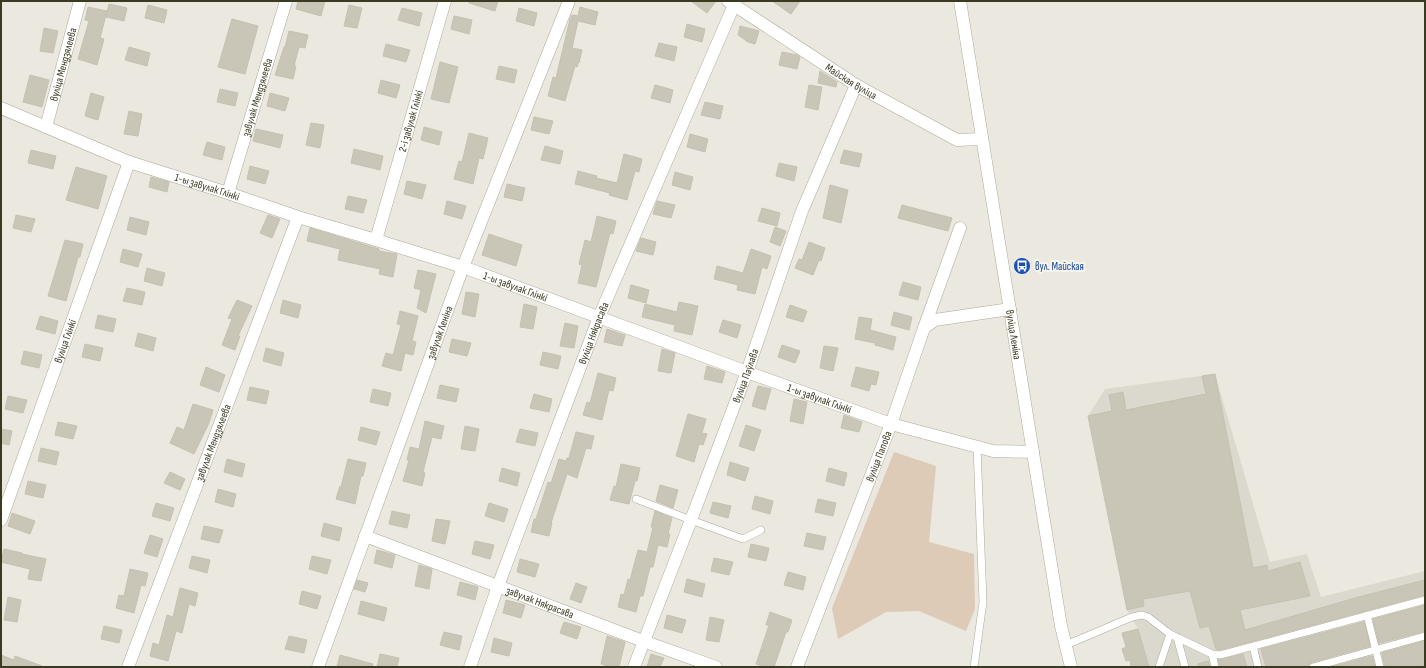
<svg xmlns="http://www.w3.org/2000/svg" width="1426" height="668" viewBox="0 0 1426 668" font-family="'Sofia Sans Condensed',sans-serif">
<rect width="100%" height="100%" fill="#ebe8df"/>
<path fill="#dbd8cd" d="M1215 374 1270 562 1307 554 1321 597 1425 571V667H1149L1138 629 1127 610 1088 416 1105 389Z"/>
<path fill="#ddcab7" d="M894 452 936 466 929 542 974 554 975 609 966 631 919 611 886 612 838 639 832 608Z"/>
<path fill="#c9c5b7" stroke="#c5c1b1" d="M298 1H325L321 16 296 9Z
M469 1H498L495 11 469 3Z
M691 1H716L707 13Z
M772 1H800L791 14Z
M109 4 127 8 124 21 106 17Z
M148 5 167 10 164 23 145 18Z
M349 5 362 8 357 28 344 26Z
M88 7 107 11 100 38 104 39 97 65 78 59 89 21 85 20Z
M580 7 598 12 595 25 578 21 572 48 582 50 579 63H578L577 67 575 66 565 101 548 96 553 77 556 78 570 19 572 15 578 16Z
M402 8 422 13 419 26 398 20Z
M519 8 537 13 534 26 516 21Z
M454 16 472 20 469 34 451 29Z
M232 19 258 26 245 74 218 67Z
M687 24 705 29 702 42 684 37Z
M740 26 759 31 755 44 748 42 738 35Z
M44 28 58 31 53 53 40 51Z
M289 31 308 35 305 48 299 47 294 66H296L293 79 275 75 284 47H285Z
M659 43 677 47 674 61 655 56Z
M386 44 410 50 406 62 383 56Z
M129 47 150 53 147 66 125 60Z
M782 52 797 55 800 57 797 69 779 65Z
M440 62 458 67 449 103 431 99Z
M499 66 517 70 514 83 496 79Z
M820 71 837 82 836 87 818 83Z
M30 75 49 80 42 107 23 102Z
M381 80 400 85 396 98 378 93Z
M655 85 673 90 670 103 651 98Z
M809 85 822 87 818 110 805 107Z
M220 89 238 93 235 106 217 102Z
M91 93 104 97 98 120 85 116Z
M270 93 289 98 285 111 267 106Z
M705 102 723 106 720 119 701 115Z
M129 111 142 114 138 136 124 134Z
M534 117 553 121 549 134 531 130Z
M311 123 324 125 320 148 306 145Z
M424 127 442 132 439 145 421 140Z
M256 129 283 135 280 148 253 141Z
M469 133 488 138 483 159 479 158 473 184 454 179 459 161 462 162Z
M690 134 708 139 705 152 687 147Z
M207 142 225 147 222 160 203 155Z
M545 146 563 151 560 164 541 160Z
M354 149 383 156 380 170 351 163Z
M31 150 56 156 53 169 28 163Z
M844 150 862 154 859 167 840 163Z
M624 154 642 159 639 172 635 171 627 200 609 195 610 193 575 184 578 171 597 176 596 178 617 183Z
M779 163 797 167 794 181 776 176Z
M250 166 269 171 265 184 247 179Z
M76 167 107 176 98 209 66 200Z
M675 172 693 177 690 190 672 185Z
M151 177 169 182 167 192 149 187Z
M407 181 426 185 422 199 404 194Z
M507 184 525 188 522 201 504 197Z
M830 185 848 190 841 223 823 218Z
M348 196 367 200 363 213 345 209Z
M447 201 466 206 462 219 444 214Z
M657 201 675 205 671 218 653 214Z
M902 205 952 218 948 231 898 218Z
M762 208 780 213 777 226 758 221Z
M16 215 35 219 31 232 13 228Z
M268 215 280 219 272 238 260 233Z
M597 216 616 221 613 234 610 233 596 287 578 283 582 265 579 264 585 240 591 242Z
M130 217 149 222 146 235 127 230Z
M775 227 786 231 780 246 770 242Z
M310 228 379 249V251L397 254 393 277 379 274 380 269 338 260 340 249 307 241Z
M489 234 522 245 516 266 482 255Z
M641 238 656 242 653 255 636 251Z
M65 240 83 244 80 257H78L66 301 48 296Z
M809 242 825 248 821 261 819 260 813 275 795 268 799 259 802 260Z
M123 249 142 254 138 267 120 262Z
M751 249 771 256 767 269 762 267 755 294 737 290 738 285 714 279 717 266 743 273Z
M147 268 165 273 162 286 144 281Z
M418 270 436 274 426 313 417 308 421 290 414 288Z
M903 282 921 287 918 300 899 295Z
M631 285 649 290 646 303 628 298Z
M127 288 145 292 142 305 123 301Z
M466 292 479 294 475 317 462 314Z
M237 300 252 306 238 336H240L235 350 222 345 232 319 228 318Z
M283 300 301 305 298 318 280 313Z
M679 302 698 306 692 335 674 331 675 325 642 317 645 304 677 312Z
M524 304 537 307 533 329 520 327Z
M790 305 807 311 803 322 786 317Z
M400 311 418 316 412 341 416 342 413 355 405 353 401 371 382 366 386 353 393 355 401 325 397 324Z
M894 312 912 317 909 330 891 325Z
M98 315 116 319 113 332 95 328Z
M40 316 58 321 55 334 36 329Z
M859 317 872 319 870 330 896 337 893 350 875 345V343L855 339Z
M723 320 741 325 737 338 719 332Z
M565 323 578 326 574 348 560 346Z
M607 329 625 335 622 346 604 342Z
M138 333 156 338 153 351 135 346Z
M452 339 471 343 467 356 449 352Z
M85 344 103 348 100 361 82 357Z
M782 345 800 351 795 363 778 357Z
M824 346 838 348 833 371 820 368Z
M266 348 284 353 281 366 263 361Z
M662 349 675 353 671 373 658 371Z
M24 351 42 355 39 368 21 364Z
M543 352 561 356 558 369 540 365Z
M707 366 725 372 722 383 704 379Z
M206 367 225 375 219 392 200 385Z
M856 367 879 372 876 385 871 384 869 391 851 386Z
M598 373 616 378 613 391 609 390 602 420 583 415 587 402 590 403Z
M1215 374 1253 568 1267 565 1268 571 1300 562 1310 596 1240 610 1245 630 1355 598 1425 580V595L1220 650 1216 649 1209 626 1200 628 1190 591 1143 599 1144 606 1127 610 1088 416 1112 411 1109 395 1123 392 1126 410 1206 394 1202 376Z
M440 385 459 389 456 402 437 398Z
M758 386 771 389 765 410 752 406Z
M250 387 269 391 266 404 247 400Z
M373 389 391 393 388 406 370 402Z
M534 394 552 399 549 412 530 408Z
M8 396 27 400 23 413 5 409Z
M794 399 807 402 803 424 790 421Z
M193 404 213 410 209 423 194 454 170 443 177 427 184 430Z
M688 414 706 419 702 433 707 434 703 445 699 444 694 462 676 456Z
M844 415 862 422 859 432 841 428Z
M425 421 444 426 441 439 432 437 423 472 425 473 422 486 403 481 409 460H407L410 447 419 449Z
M58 422 77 426 73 439 55 435Z
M746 425 761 430 754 451 739 446Z
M465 426 479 429 475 451 461 449Z
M361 427 380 432 376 445 358 440Z
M1 429 12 431 9 445 1 443Z
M520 429 538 433 535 446 516 442Z
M576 432 594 436 591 449 586 448 577 478 567 474 551 523H552L549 536 531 532 534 519H536L548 482 551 483 559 459 566 461 567 458H569Z
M41 448 59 452 56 465 38 461Z
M227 459 245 464 242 477 224 472Z
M348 459 366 463 363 476H361L355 504 336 499 340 486 341 487Z
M730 462 749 468 745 481 727 475Z
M621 464 640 468 637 481H635L629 504 610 500 614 486 616 487Z
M502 468 520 473 517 486 499 481Z
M829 468 847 473 844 486 826 481Z
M170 472 185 479 180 490 164 483Z
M28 481 46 485 43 498 25 494Z
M660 485 678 490 673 508 656 501Z
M218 489 236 494 233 507 215 502Z
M755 496 773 501 770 514 752 509Z
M818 499 836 503 833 516 815 512Z
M713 502 731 506 728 518 710 513Z
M156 503 174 508 170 521 152 516Z
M489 503 508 509 504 522 485 516Z
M392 511 410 515 407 528 389 524Z
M655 511 672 518 668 534H670L667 547 658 545 653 567H650L643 596H640L636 612 618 607 621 594 624 595 628 579 630 580 638 550 647 552 653 527H651Z
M12 513 35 521 30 534 8 526Z
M436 519 450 521 445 544 432 541Z
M324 523 342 528 339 541 321 536Z
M204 526 223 530 219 543 201 539Z
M807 533 826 537 823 550 804 546Z
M150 535 163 539 157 557 144 553Z
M475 541 494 545 490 559 472 554Z
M751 544 769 548 766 561 748 557Z
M4 549 22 553V554L46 559 41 581 28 579 30 569 1 562Z
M377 550 395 555 392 568 374 563Z
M192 556 210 560 207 573 189 568Z
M312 556 331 560 327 574 309 569Z
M714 558 733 562 729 575 711 571Z
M520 559 539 564 535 577 517 572Z
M419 565 432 569 429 589 415 586Z
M130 569 148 573 145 586 141 585 134 613 116 608 119 595 124 596Z
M788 572 806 577 803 590 784 585Z
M687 579 705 584 702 597 684 592Z
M357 580 368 583 365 592 354 589Z
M460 582 478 587 475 600 457 595Z
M576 583 587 587 581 603 570 599Z
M180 588 198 593 195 606 189 604 182 633 176 631 168 661 150 656 153 643 159 645 167 615 173 617Z
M302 591 321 596 317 609 299 604Z
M8 597 21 600 17 622 4 620Z
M506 600 525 605 521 618 503 613Z
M361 601 387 608 384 621 358 614Z
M1425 605V631L1379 643 1373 619Z
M770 612 792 620 788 632H786L774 667H765L756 664 769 625H766Z
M667 615 686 620 682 633 664 628Z
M710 617 724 620 719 642 706 640Z
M564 622 581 627 577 639 560 633Z
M1364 622 1370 646 1312 662 1309 664 1308 667H1266L1261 649Z
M104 626 122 630 119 643 101 639Z
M1138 629 1149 667H1131L1130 660 1126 661 1122 649 1126 647 1122 633Z
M444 632 462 636 459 650 440 645Z
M289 636 307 640 304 653 285 649Z
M607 636 625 642 619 667H611L601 664Z
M494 638 512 643 509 656 491 652Z
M1425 641V665L1418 667H1385L1382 653Z
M380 654 399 658 397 667H377Z
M651 654 664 658 660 667H647Z
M1243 654 1247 667H1220L1218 660Z
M1 655 14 660 15 656 42 666V667H1Z
M340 655 373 664 372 667H337Z
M1372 656 1375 667H1332Z
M1208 661 1210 667H1198V664Z"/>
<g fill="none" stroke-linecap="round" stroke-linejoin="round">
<g stroke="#aca99a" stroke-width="8">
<path id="lane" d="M636 499 691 520 743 539 761 530
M1367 615 1380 667
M1177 637 1185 667
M1066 645 1132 617 1142 615 1148 617 1170 634 1212 654 1220 655 1425 600
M1253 646 1258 667
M1212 654 1215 667
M974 667 983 602 977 447
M1159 667 1170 634
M1313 667 1425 636"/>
</g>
<g stroke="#aca99a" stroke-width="13">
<g id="street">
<path id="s1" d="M1 108 129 162 228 193 298 217 376 240 463 267 747 372 891 424 993 451 1033 452"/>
<path id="s2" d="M46 127 80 1"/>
<path id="s3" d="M228 193 286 1"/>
<path id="s4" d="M376 240 445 1"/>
<path d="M924 328 960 228"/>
<path id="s5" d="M1 520 129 162"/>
<path id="s6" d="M365 536 643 641 716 667"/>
<path id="s7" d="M128 667 298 217"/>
<path id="s8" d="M318 667 463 267 569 1"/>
<path id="s9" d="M470 667 498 586 599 317 734 5"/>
<path id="s10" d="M634 667 691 520 747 372 802 211 856 85"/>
<path id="s11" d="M797 667 891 424 924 328 935 320 1010 309"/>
</g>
</g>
<g stroke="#aeab95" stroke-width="13">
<g id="secondary">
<path id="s12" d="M728 1 856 85 957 140 982 139"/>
<path id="s13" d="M960 1 1061 626 1071 667"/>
</g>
</g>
<use href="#lane" stroke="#fff" stroke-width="7"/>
<use href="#street" stroke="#fff" stroke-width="12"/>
<use href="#secondary" stroke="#fff" stroke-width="12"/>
</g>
<defs>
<g id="bus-disc" transform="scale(0.9)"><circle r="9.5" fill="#1a4fb4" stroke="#f7f5ef"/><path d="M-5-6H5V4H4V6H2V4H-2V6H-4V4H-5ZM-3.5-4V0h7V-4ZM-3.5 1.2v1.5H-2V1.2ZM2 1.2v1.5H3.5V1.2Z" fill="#fff"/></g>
</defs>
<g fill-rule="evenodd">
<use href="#bus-disc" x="1022" y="266"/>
</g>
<g text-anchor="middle" stroke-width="4" stroke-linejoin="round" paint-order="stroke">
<g font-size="11" fill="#3b3a20" stroke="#f7f5ef">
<text dy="4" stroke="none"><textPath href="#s2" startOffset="65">вуліца Мендзялеева</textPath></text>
<text dy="4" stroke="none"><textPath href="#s12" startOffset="147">Майская вуліца</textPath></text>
<text dy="4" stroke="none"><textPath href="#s3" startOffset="100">завулак Мендзялеева</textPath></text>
<text dy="4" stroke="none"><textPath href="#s4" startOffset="124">2-і завулак Глінкі</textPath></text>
<text dy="4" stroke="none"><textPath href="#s1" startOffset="221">1-ы завулак Глінкі</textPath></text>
<text dy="4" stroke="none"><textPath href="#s1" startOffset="545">1-ы завулак Глінкі</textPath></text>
<text dy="4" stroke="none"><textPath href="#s8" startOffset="356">завулак Леніна</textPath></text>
<text dy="4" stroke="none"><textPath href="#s9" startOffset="356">вуліца Някрасава</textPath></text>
<text dy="4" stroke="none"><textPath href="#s13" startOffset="338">вуліца Леніна</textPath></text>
<text dy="4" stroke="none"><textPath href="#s5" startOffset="190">вуліца Глінкі</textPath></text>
<text dy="4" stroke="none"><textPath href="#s10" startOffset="312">вуліца Паўлава</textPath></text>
<text dy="4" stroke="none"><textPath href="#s1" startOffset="869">1-ы завулак Глінкі</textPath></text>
<text dy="4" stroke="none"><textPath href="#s7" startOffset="240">завулак Мендзялеева</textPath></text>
<text dy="4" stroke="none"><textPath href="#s11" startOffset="226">вуліца Папова</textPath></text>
<text dy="4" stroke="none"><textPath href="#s6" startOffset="187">завулак Някрасава</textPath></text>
</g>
<g font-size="11" fill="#164399" stroke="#f7f5ef" text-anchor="start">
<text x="1035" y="270">вул. Майская</text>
</g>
</g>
<rect width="1426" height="668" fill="none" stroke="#3b3a20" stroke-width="4"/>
</svg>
